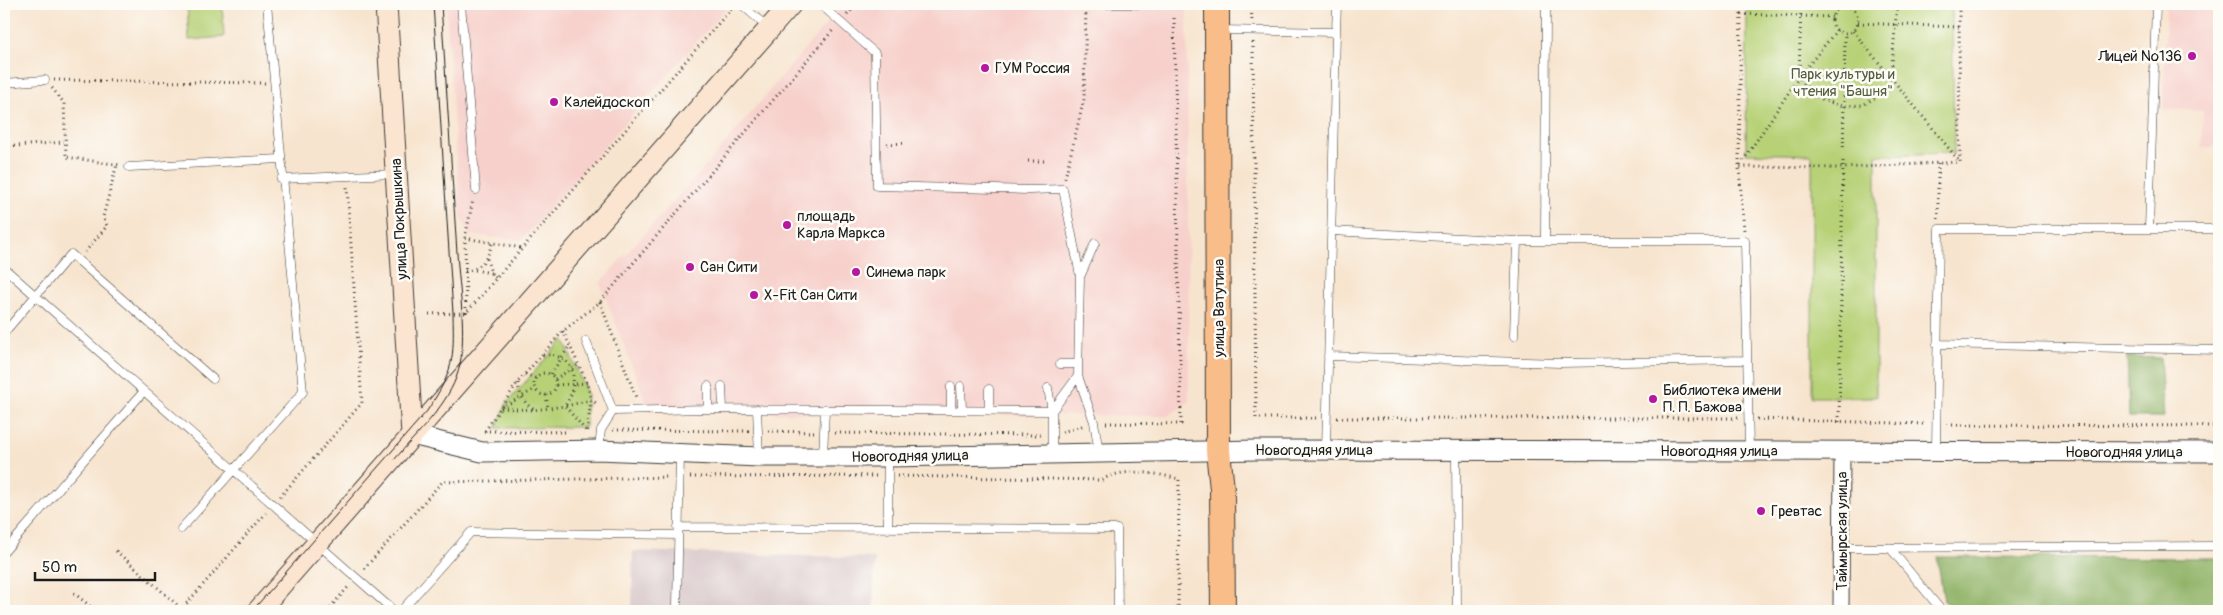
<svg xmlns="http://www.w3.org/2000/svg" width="2223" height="615" viewBox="0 0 2223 615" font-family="Pangolin,sans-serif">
<rect width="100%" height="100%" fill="#fdfcf7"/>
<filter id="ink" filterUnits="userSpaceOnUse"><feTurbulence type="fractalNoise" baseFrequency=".02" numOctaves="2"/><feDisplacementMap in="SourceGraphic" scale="10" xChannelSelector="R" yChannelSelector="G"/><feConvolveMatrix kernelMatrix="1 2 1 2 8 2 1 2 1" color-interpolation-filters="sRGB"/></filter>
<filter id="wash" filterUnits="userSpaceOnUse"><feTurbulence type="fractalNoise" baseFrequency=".0096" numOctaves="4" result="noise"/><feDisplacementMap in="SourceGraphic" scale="20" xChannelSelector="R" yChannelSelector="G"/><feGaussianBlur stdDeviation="1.12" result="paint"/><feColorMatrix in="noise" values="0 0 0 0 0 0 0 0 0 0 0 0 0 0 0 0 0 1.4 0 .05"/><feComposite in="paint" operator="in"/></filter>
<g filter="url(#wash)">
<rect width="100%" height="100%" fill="#f7e4ce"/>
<path fill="#f7d0cb" d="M446 4H730L522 240 470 235 460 216Z
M843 4H1187L1189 402 1168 416 650 412 600 283 711 160Z
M2166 4H2219V147H2201L2203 111 2163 109Z
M4 527 16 538 4 552Z"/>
<path fill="#d2bec2" d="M633 551 875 558 873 611H632Z"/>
<path fill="#b7d177" stroke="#6a764a" d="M187 4H222L224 37 189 40Z
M1747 4H1952L1954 153 1876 155V397H1812V155L1746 153Z
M563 339 587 393 585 427 496 428 507 403Z"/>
<path fill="#91b368" stroke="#566842" d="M2127 357 2160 358 2164 417H2129Z
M1937 557 2219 558V611H1961L1944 601Z"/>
</g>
<g filter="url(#ink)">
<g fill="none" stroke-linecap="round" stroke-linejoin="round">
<g stroke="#3d3a37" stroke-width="9">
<path id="service" d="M461 4 476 190
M741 4 767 27
M820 4 875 53 877 186 1029 190 1063 189 1080 276 1078 376 1094 422 1099 452
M1106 4H1215
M2156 4 2149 229H2219
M1219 30 1336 32 1326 450
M1336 32 1337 4
M4 83 45 80
M129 167 280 159
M281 179 394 174
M1331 231 1517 241H1745L1749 451
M1545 241 1546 4
M4 268 394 611
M1081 275 1095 243
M4 333 71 254 213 379
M1514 336 1517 241
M586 341 613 411
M1937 344 2219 350
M1328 356 1560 363 1747 360
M1060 364H1077
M708 386V409
M722 386 723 409
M951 386V410
M961 386 962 410
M1048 388 1052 411V454
M989 389V410
M757 409 759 457
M599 450 601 430 613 411 708 409 1052 411 1078 376
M1456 450 1457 611
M1936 451 1939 229H2149
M823 457 825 409
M678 527 1117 529 1118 611
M181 529 303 392 267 4
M888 529V457
M1841 548 2219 546
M1890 548 1942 611
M4 552 144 391
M677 606 680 454
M401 611 471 532 678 535"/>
</g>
<g stroke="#3d3a37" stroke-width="17">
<path id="minor" d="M1841 611 1842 451"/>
</g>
<g stroke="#3d3a37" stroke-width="21">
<path id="tertiary" d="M412 435 482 452 599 450 759 457H888L1257 450 2219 452"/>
</g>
<g stroke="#3d3a37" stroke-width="23">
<path id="secondary" d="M386 4 412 435
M258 611 791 4"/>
</g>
<g stroke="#3d3a37" stroke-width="26">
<path id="primary" d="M1217 4 1218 451 1222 489 1223 611"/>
</g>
<path stroke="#3d3a37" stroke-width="3" stroke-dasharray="1 4" stroke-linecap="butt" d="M1251 4 1252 21
M1741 4 1739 167 1744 230
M1801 4 1799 77 1810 91 1825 101 1844 106 1863 105 1879 95 1891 77 1897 4
M1832 20a13 13 0 1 1 26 0a13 13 0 1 1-26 0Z
M1741 14 1832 17
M847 15 857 4
M1858 23 1959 27
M1837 30 1799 77 1739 167 1843 168 1960 162 1959 4
M1853 31 1960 162
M1253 42 1256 418H1316
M54 80 265 83
M52 88 64 103 66 157 120 165
M887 144 907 143
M4 147 64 142
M1028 161H1045
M1938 163V220
M1065 178 1084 99 1086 4
M465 238 522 248
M85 252 107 226 103 217 117 164
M487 259 491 273 496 278
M475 270 491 273
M465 271C482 269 488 258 492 243
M600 302 637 400
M466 313 465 238 473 200
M429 314 466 313 732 8
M563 331 587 383 591 400 587 432
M543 355C576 353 580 382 565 406
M534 384a11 11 0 1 1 22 0a11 11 0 1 1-22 0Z
M525 374 535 378
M551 374 570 345
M555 379 578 365
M518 383C519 394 524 403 533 409
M556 385 587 383
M546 395 548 408
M566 406 591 400 598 404
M501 408 533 410 565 406 587 432
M501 408 535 389
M1337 418H1739
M1757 419 1926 424
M1839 422 1845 34
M1106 423 1181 424 1174 15
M1947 425 2219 426
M613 430 749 431
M484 431 566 432
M485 431 518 382 563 331 600 302 834 29
M768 431 814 432
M1062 432 1085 425
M835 433 1041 435
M897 476 1102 480C1123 467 1155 473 1179 479L1178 611
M690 477 879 476
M280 497 362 403 347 187
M116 551 182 609
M364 569 442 482 669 477
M74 593 96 611
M136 607 141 611
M180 611 266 513
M327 611 350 585"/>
<use href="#service" stroke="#fff" stroke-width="8"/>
<use href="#minor" stroke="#fff" stroke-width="15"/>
<use href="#tertiary" stroke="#fff" stroke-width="19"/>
<use href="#secondary" stroke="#fce5d0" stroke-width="21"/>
<use href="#primary" stroke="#f8bd89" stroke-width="24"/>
<path stroke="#1c1c1c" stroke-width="1" d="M395 459C417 433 444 409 456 378 469 346 459 288 457 253 452 170 446 87 441 4
M252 611 427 411C454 370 454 361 453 313L433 4"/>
</g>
</g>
<g fill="#b5179e" stroke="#fdfcf7" stroke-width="2">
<circle cx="2192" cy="56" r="5"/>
<circle cx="985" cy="68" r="5"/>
<circle cx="554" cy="102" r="5"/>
<circle cx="787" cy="225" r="5"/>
<circle cx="690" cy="267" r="5"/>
<circle cx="856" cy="272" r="5"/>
<circle cx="754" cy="295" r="5"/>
<circle cx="1653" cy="399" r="5"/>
<circle cx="1761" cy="511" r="5"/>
</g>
<g text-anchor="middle" stroke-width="5" stroke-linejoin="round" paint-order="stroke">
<g font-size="15" fill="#1c1c1c" stroke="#fdfcf7" text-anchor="start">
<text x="2182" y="61" text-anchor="end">Лицей №136</text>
<text x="995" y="73">ГУМ Россия</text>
<text x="564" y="107">Калейдоскоп</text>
<text x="797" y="221">площадь<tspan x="797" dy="17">Карла Маркса</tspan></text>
<text x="700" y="272">Сан Сити</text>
<text x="866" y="277">Синема парк</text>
<text x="764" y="300">X-Fit Сан Сити</text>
<text x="1663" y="395">Библиотека имени<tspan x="1663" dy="17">П. П. Бажова</tspan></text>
<text x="1771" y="516">Гревтас</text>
</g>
<g font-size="15" fill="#525b3c" stroke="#fdfcf7">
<text x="1843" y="79">Парк культуры и<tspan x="1843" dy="17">чтения "Башня"</tspan></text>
</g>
<g font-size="15" fill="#1c1c1c" stroke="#fdfcf7">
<text transform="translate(399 219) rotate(-93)" y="5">улица Покрышкина</text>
<text transform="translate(1219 308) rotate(-90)" y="5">улица Ватутина</text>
<text x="1314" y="455">Новогодняя улица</text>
<text x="1719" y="456">Новогодняя улица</text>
<text x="2124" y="457">Новогодняя улица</text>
<text transform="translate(910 456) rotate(-1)" y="5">Новогодняя улица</text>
<text transform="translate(1842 531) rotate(-90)" y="5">Таймырская улица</text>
</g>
</g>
<rect width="2223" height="615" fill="none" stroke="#fdfcf7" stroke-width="20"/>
<path d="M35 572v8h120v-8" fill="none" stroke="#1c1c1c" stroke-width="2.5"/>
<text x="42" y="572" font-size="15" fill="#1c1c1c" stroke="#fdfcf7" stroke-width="4" paint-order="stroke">50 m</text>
</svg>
